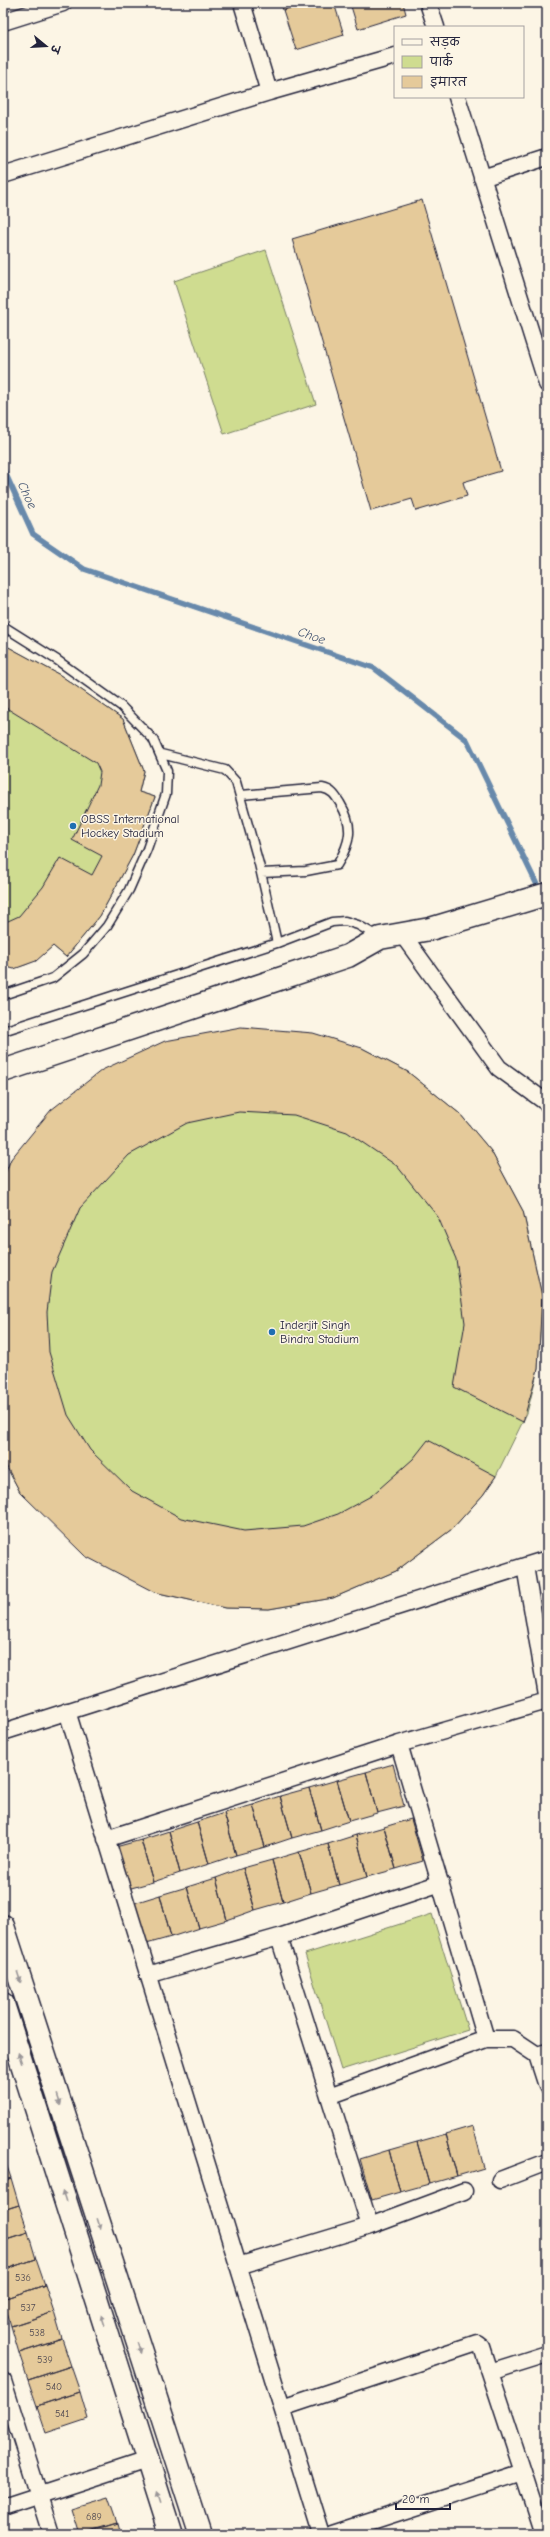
<svg xmlns="http://www.w3.org/2000/svg" width="550" height="2537" viewBox="0 0 550 2537" font-family="'Comic Neue','Playpen Sans Deva',sans-serif">
<rect width="100%" height="100%" fill="#fcf5e5"/>
<filter id="ink" filterUnits="userSpaceOnUse"><feTurbulence type="fractalNoise" baseFrequency=".025" numOctaves="2"/><feDisplacementMap in="SourceGraphic" scale="8" xChannelSelector="R" yChannelSelector="G"/><feConvolveMatrix kernelMatrix="1 2 1 2 8 2 1 2 1" color-interpolation-filters="sRGB"/></filter>
<g filter="url(#ink)">
<path fill="#cfdc90" stroke="#787f66" d="M266 250 316 404 224 434 174 281Z
M3 644 60 675 123 719 144 771 139 792 155 797 133 855 100 916 66 957 53 946C38 959 24 971 3 966Z
M362 1048 408 1072 460 1114 491 1151 523 1211 542 1296 538 1369 527 1413 496 1476 483 1495 452 1529 396 1571 333 1598 269 1609 225 1608 154 1592 20 1492 3 1460V1179L11 1159Z
M432 1914 468 2030 341 2070 305 1954Z"/>
<g fill="none" stroke-linecap="round" stroke-linejoin="round">
<path stroke="#6889ab" stroke-width="5.5" d="M3 468 33 534 84 569 374 668 467 740 540 891"/>
</g>
<path fill="#e5ca9a" stroke="#22223b" d="M281 3H306L283 10Z
M306 3H334L344 35 296 50 283 10Z
M350 3H403L406 14 358 29Z
M422 200 501 471 463 482 467 496 416 511 412 499 371 511 292 239Z
M3 644 60 675 123 719 144 771 139 792 155 797 133 855 100 916 66 957 53 946 36 961 14 969 3 966V919L8 921 19 916 43 887 60 858 92 875 102 856 72 840 98 785 100 772 96 763 3 706Z
M241 1027 313 1033 362 1048 408 1072 460 1114 491 1151 523 1211 542 1296 538 1369 523 1422 454 1387 465 1323 456 1259 438 1217 397 1166 347 1132 294 1115 239 1112 187 1123 129 1155 80 1208 52 1272 47 1312 49 1352 68 1415 90 1450 132 1491 181 1518 244 1531 303 1526 338 1514 371 1496 413 1459 428 1440 496 1476 483 1495 452 1529 396 1571 333 1598 269 1609 225 1608 154 1592 85 1556 20 1492 3 1460V1179L11 1159 51 1110 102 1070 165 1041Z
M393 1764 404 1806 377 1813 366 1772Z
M366 1772 377 1813 349 1821 337 1780Z
M337 1780 349 1821 321 1830 309 1788Z
M309 1788 321 1830 292 1838 280 1796Z
M280 1796 292 1838 265 1847 253 1805Z
M253 1805 265 1847 236 1855 224 1813Z
M224 1813 236 1855 209 1864 197 1822Z
M411 1819 423 1861 396 1869 384 1827Z
M197 1822 209 1864 180 1873 169 1831Z
M384 1827 396 1869 367 1877 356 1835Z
M169 1831 180 1873 153 1882 141 1840Z
M356 1835 367 1877 339 1885 328 1844Z
M141 1840 153 1882 124 1890 112 1848Z
M328 1844 339 1885 311 1893 299 1852Z
M299 1852 311 1893 283 1902 272 1860Z
M272 1860 283 1902 255 1910 243 1868Z
M243 1868 255 1910 227 1920 216 1878Z
M216 1878 227 1920 199 1928 187 1887Z
M187 1887 199 1928 171 1937 160 1895Z
M160 1895 171 1937 143 1945 131 1904Z
M473 2126 484 2168 457 2176 446 2134Z
M446 2134 457 2176 429 2184 417 2142Z
M417 2142 429 2184 400 2192 389 2150Z
M389 2150 400 2192 372 2200 360 2159Z
M3 2155 11 2178 3 2181Z
M11 2178 19 2205 3 2210V2181Z
M19 2205 28 2232 3 2240V2210Z
M28 2232 36 2259 3 2270V2240Z
M36 2259 45 2285 3 2299V2270Z
M45 2285 54 2312 11 2326 3 2299Z
M54 2312 62 2339 19 2353 11 2326Z
M62 2339 71 2366 28 2380 19 2353Z
M71 2366 80 2392 37 2406 28 2380Z
M80 2392 88 2419 46 2433 37 2406Z
M108 2497 117 2523 79 2534 71 2508Z
M117 2523 120 2534H83Z"/>
<g fill="none" stroke-linecap="round" stroke-linejoin="round">
<g stroke="#22223b" stroke-width="11">
<path id="lane" d="M3 626 57 660 121 706 153 739 167 771 166 794 147 849 129 890 107 926 83 954 53 978 3 995
M161 754 225 770 236 782 259 864 277 943
M241 795 322 788C332 790 335 795 340 803 354 826 351 842 337 865L306 871 261 873
M3 1031 277 943 332 922 345 921 358 925 379 937"/>
</g>
<g stroke="#22223b" stroke-width="19">
<path id="street" d="M242 3 269 92
M428 3 436 27
M3 22 63 3
M457 97 547 384
M3 175 269 92 395 56
M482 178 547 157
M402 934 499 1068 547 1103
M525 1566 547 1696
M67 1711 321 2534
M3 1732 547 1559
M399 1744 486 2039
M106 1839 399 1744 547 1701
M279 1937 370 2226
M148 1975 279 1937 441 1883
M547 2052 537 2055 547 2086
M329 2096 486 2039H513L537 2055
M500 2180 547 2162
M238 2266 370 2226 464 2191
M3 2381 51 2534
M282 2408 477 2343 482 2347 490 2372
M523 2472 543 2534
M3 2507 147 2460
M332 2534 523 2472 490 2372 547 2354"/>
</g>
<g stroke="#22223b" stroke-width="25">
<path id="secondary" d="M3 1071 348 956 380 938 430 929 547 894
M3 1926 200 2534
M3 2004 171 2534"/>
</g>
<use href="#lane" stroke="#fcf5e5" stroke-width="8"/>
<use href="#street" stroke="#fcf5e5" stroke-width="16"/>
<use href="#secondary" stroke="#fcf5e5" stroke-width="22"/>
</g>
<defs><path id="oneway-solid" d="M-6-.8H1V-3.2L6.5 0L1 3.2V.8H-6Z"/></defs>
<g fill="#9a9698">
<use href="#oneway-solid" transform="translate(19 1977) rotate(72)"/>
<use href="#oneway-solid" transform="translate(20 2058) rotate(-108)"/>
<use href="#oneway-solid" transform="translate(59 2100) rotate(72)"/>
<use href="#oneway-solid" transform="translate(64 2196) rotate(-108)"/>
<use href="#oneway-solid" transform="translate(99 2224) rotate(72)"/>
<use href="#oneway-solid" transform="translate(103 2320) rotate(-108)"/>
<use href="#oneway-solid" transform="translate(139 2348) rotate(72)"/>
<use href="#oneway-solid" transform="translate(159 2497) rotate(-108)"/>
</g>
</g>
<g fill="#1f6fb2" stroke="#fcf5e5" stroke-width="1.5">
<circle cx="73" cy="826" r="4"/>
<circle cx="272" cy="1332" r="4"/>
</g>
<g text-anchor="middle" stroke-width="3" stroke-linejoin="round" paint-order="stroke">
<g font-size="10" fill="#534c53">
<text x="23" y="2281">536</text>
<text x="28" y="2311">537</text>
<text x="37" y="2336">538</text>
<text x="45" y="2363">539</text>
<text x="54" y="2390">540</text>
<text x="62" y="2417">541</text>
<text x="94" y="2520">689</text>
</g>
<g font-size="12" fill="#22223b" stroke="#fcf5e5" text-anchor="start">
<text x="81" y="823">OBSS International<tspan x="81" dy="14">Hockey Stadium</tspan></text>
<text x="280" y="1329">Inderjit Singh<tspan x="280" dy="14">Bindra Stadium</tspan></text>
</g>
<g font-size="13" font-style="italic" fill="#455673" stroke="#fcf5e5">
<text transform="translate(28 495) rotate(65)" y="5">Choe</text>
<text transform="translate(312 635) rotate(19)" y="5">Choe</text>
</g>
</g>
<rect width="550" height="2537" fill="none" stroke="#fcf5e5" stroke-width="16"/>
<rect x="8" y="8" width="534" height="2521" fill="none" stroke="#22223b" stroke-width="1.5" filter="url(#ink)"/>
<rect x="394" y="26" width="130" height="72" fill="#fcf5e5" stroke="#a5a1a1"/>
<rect x="402" y="39" width="20" height="6" fill="#fcf5e5" stroke="#a5a1a1"/>
<text x="430" y="46" font-size="12" fill="#22223b">सड़क</text>
<rect x="402" y="56" width="20" height="12" fill="#cfdc90" stroke="#a5a1a1"/>
<text x="430" y="66" font-size="12" fill="#22223b">पार्क</text>
<rect x="402" y="76" width="20" height="12" fill="#e5ca9a" stroke="#a5a1a1"/>
<text x="430" y="86" font-size="12" fill="#22223b">इमारत</text>
<g transform="translate(46 46) rotate(108)" stroke="#fcf5e5" stroke-width="3" paint-order="stroke">
<path d="M0-3L7 15L0 10L-7 15Z" fill="#22223b"/>
<text y="-6" font-size="11" font-weight="bold" text-anchor="middle" fill="#22223b">उ</text>
</g>
<path d="M396 2503v6h54v-6" fill="none" stroke="#22223b" stroke-width="2"/>
<text x="402" y="2503" font-size="12" fill="#22223b" stroke="#fcf5e5" stroke-width="3" paint-order="stroke">20 m</text>
</svg>
